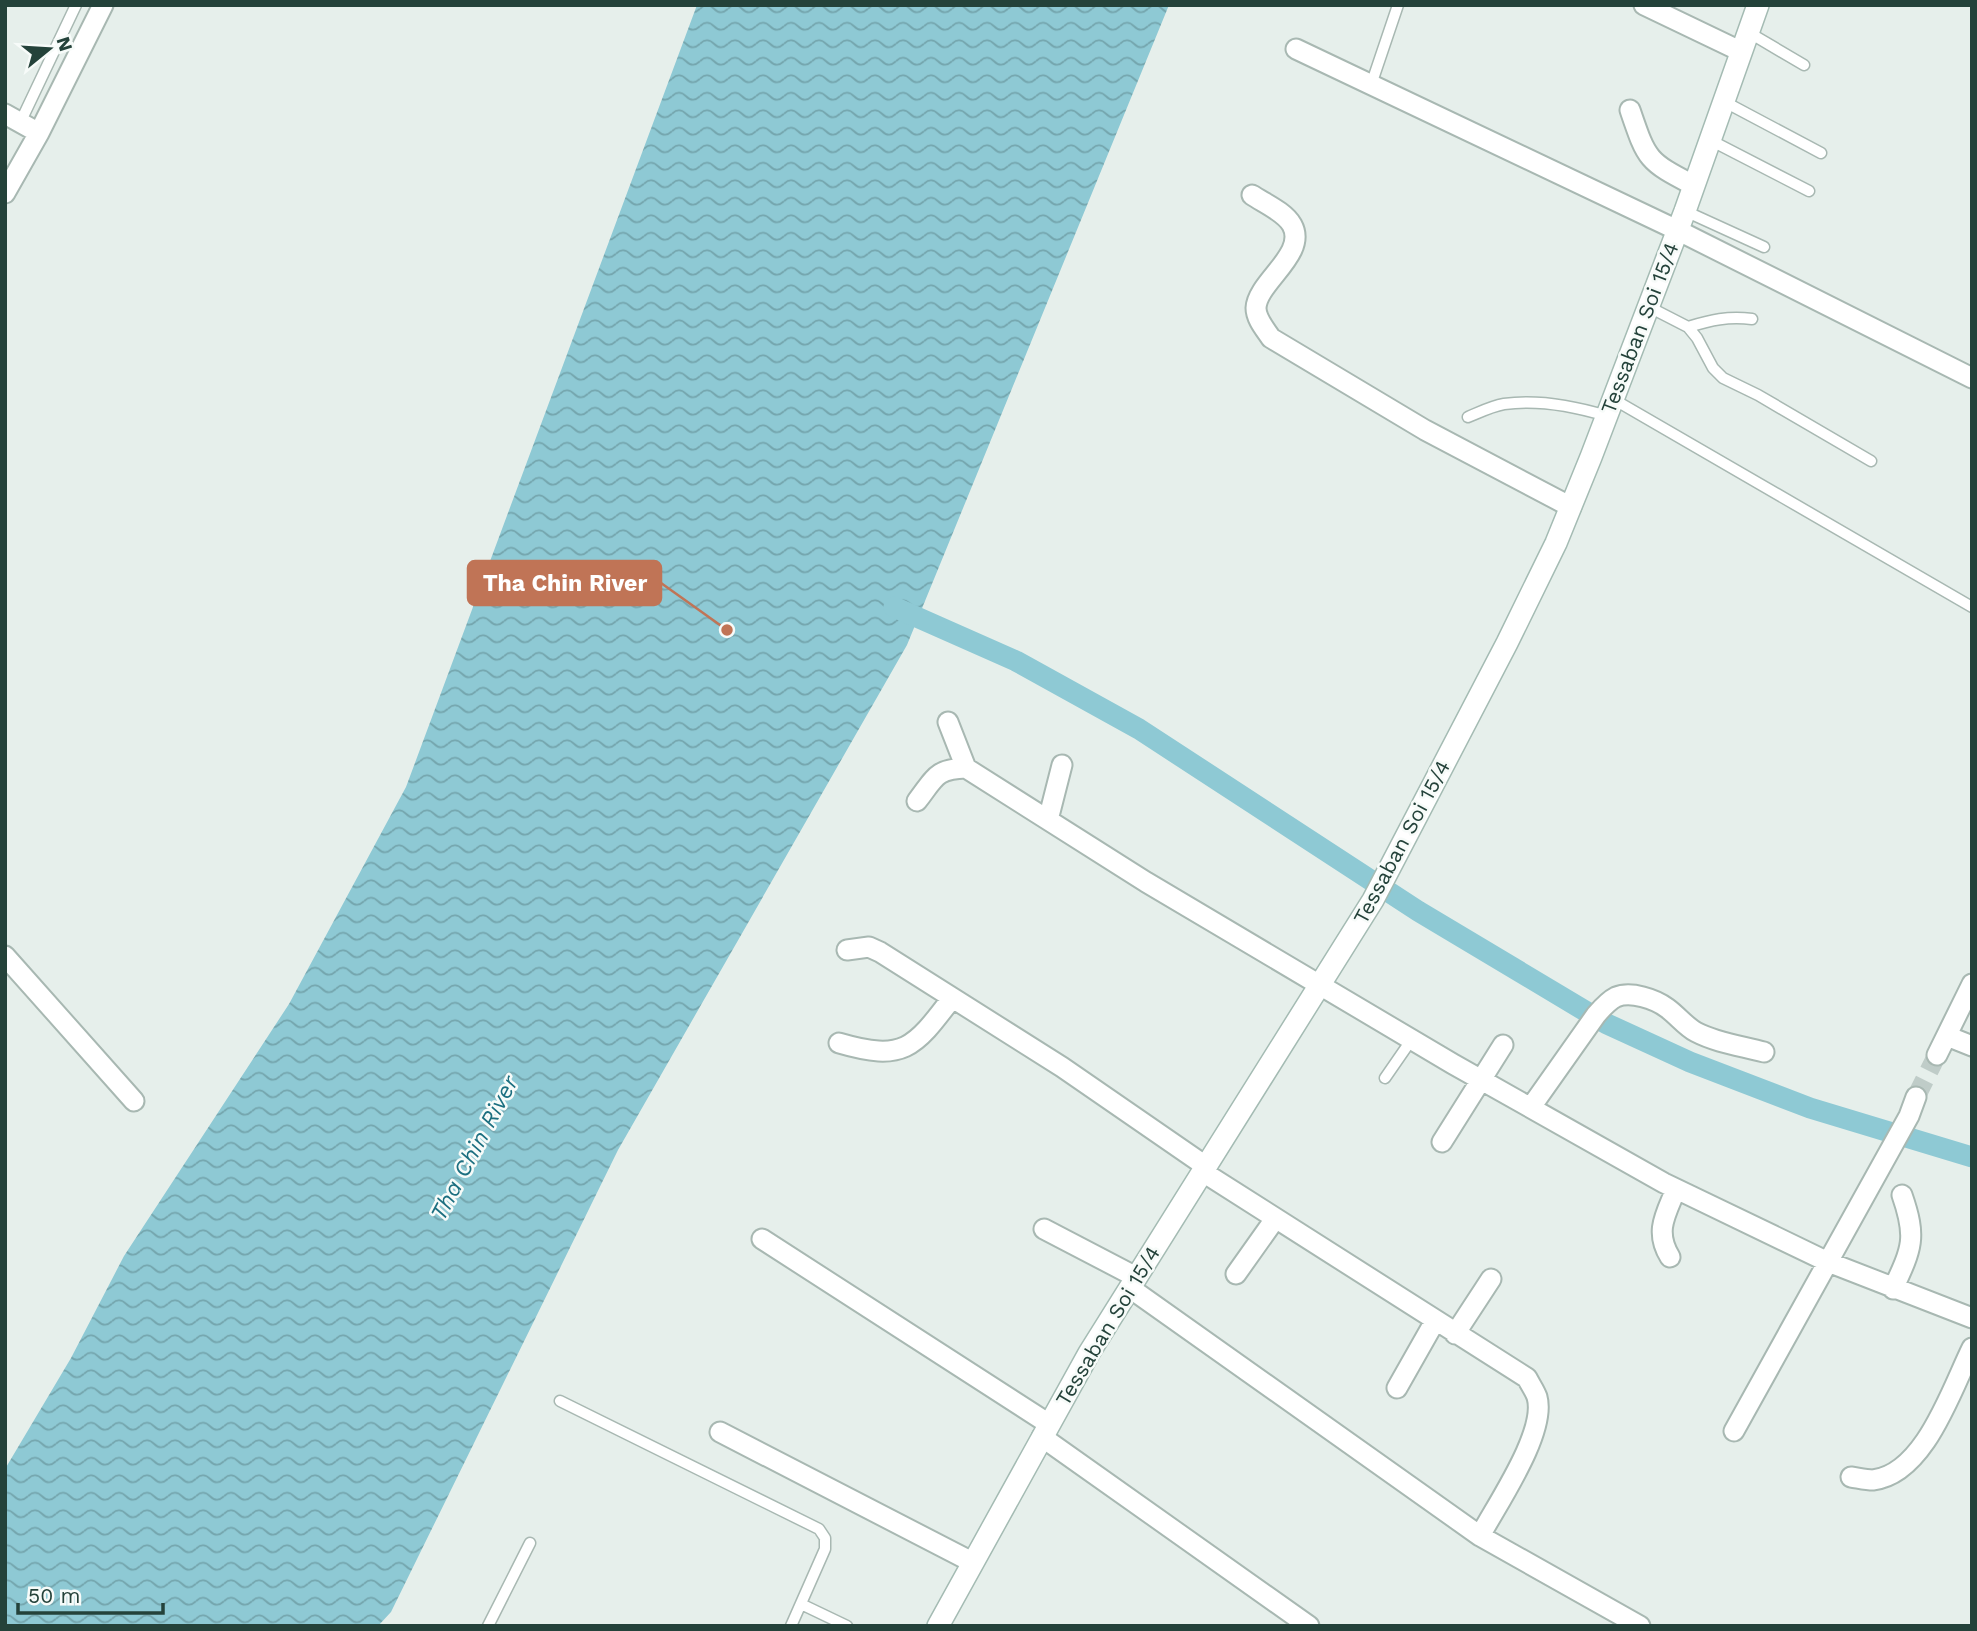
<svg xmlns="http://www.w3.org/2000/svg" width="1977" height="1631" viewBox="0 0 1977 1631" font-family="'Work Sans',sans-serif">
<defs>
<pattern id="water-waves" width="16" height="10" patternUnits="userSpaceOnUse" patternTransform="scale(1.75)"><rect width="16" height="10" fill="#8ec9d4"/><path d="M0 5q4-4 8 0t8 0" fill="none" stroke="#74a5ad"/></pattern>
</defs>
<rect width="100%" height="100%" fill="#e6efeb"/>
<path fill="url(#water-waves)" d="M697 5H1169L907 645 618 1150 391 1612 378 1626H5V1469L71 1358 124 1256 289 1004 406 787Z"/>
<g fill="none" stroke-linecap="round" stroke-linejoin="round">
<path stroke="#8ec9d4" stroke-width="21" d="M894 607 1016 661 1139 729 1418 911 1607 1024 1690 1062 1810 1108 1972 1157"/>
<path stroke="#bfccc8" stroke-width="19" stroke-dasharray="19 10" stroke-linecap="butt" d="M1916 1097 1937 1055"/>
<g stroke="#a8b8b2" stroke-width="13">
<path id="lane" d="M1748 32 1804 65
M1371 85 1398 5
M1723 101 1821 153
M20 123 76 5
M1710 140 1809 191
M1685 211 1764 247
M1649 307 1688 327 1697 338 1713 368 1723 378 1758 395 1871 461
M1688 327C1711 320 1728 316 1752 319
M1613 399 1972 607
M1468 417C1480 412 1492 406 1504 404 1539 399 1574 406 1607 416
M1385 1078 1412 1039
M560 1401 819 1529 825 1538V1549L791 1626
M801 1604 847 1626
M488 1626 530 1543"/>
</g>
<g stroke="#a8b8b2" stroke-width="23">
<path id="street" d="M1644 5 1740 51
M1296 49 1677 230 1972 378
M1630 110C1647 160 1647 161 1693 185
M5 114 39 133
M5 193 39 133 103 5
M1252 195C1264 203 1285 212 1292 225 1308 254 1257 282 1256 308 1256 319 1265 329 1271 338L1425 430 1571 507
M948 722 966 768 1146 882 1453 1064 1664 1183 1828 1262 1972 1318
M917 801C935 778 935 769 966 768
M1048 820 1062 765
M847 950 869 947 880 952 1062 1067 1207 1167
M5 956 134 1101
M1947 1036 1972 1046
M839 1043C904 1062 914 1048 952 998
M1937 1055 1972 984
M1531 1107 1596 1015C1602 1008 1608 1001 1616 997 1631 991 1655 999 1667 1008 1678 1016 1685 1026 1696 1032 1717 1043 1742 1046 1764 1052
M1442 1142 1503 1045
M1203 1172 1527 1378C1530 1384 1535 1391 1537 1397 1547 1432 1497 1504 1480 1536
M1044 1229 1136 1277
M762 1239 1049 1424
M1670 1257C1654 1231 1666 1214 1676 1189
M1236 1274 1275 1219
M1130 1288 1480 1536 1640 1626
M1893 1289C1912 1248 1917 1238 1902 1195
M1455 1334 1491 1279
M1397 1388 1435 1321
M1734 1431 1909 1116 1916 1097
M720 1432 972 1562
M1042 1437 1309 1626
M1851 1477C1858 1478 1866 1480 1873 1480 1925 1474 1952 1388 1972 1348"/>
</g>
<g stroke="#a4bbb3" stroke-width="24">
<path id="secondary" d="M938 1626 1089 1353 1373 900 1507 643 1556 543 1591 457 1685 211 1758 5"/>
</g>
<use href="#lane" stroke="#fff" stroke-width="10"/>
<use href="#street" stroke="#fff" stroke-width="19"/>
<use href="#secondary" stroke="#fff" stroke-width="21"/>
</g>
<g text-anchor="middle" stroke-width="5" stroke-linejoin="round" paint-order="stroke">
<g font-size="21" fill="#24423a" stroke="#f7fbf9">
<text transform="translate(1640 328) rotate(-69)" y="7">Tessaban Soi 15/4</text>
<text transform="translate(1402 842) rotate(-62)" y="7">Tessaban Soi 15/4</text>
<text transform="translate(1108 1326) rotate(-59)" y="7">Tessaban Soi 15/4</text>
</g>
<g font-size="23" font-style="italic" fill="#1c6f80" stroke="#f7fbf9">
<text transform="translate(474 1148) rotate(-62)" y="8">Tha Chin River</text>
</g>
</g>
<path fill="none" stroke="#c07456" stroke-width="2.5" d="M727 630L661 583"/>
<circle fill="#c07456" stroke="#f7fbf9" stroke-width="2.5" cx="727" cy="630" r="7"/>
<rect fill="#c07456" stroke="#c07456" stroke-width="2.5" x="468" y="561" width="193" height="44" rx="7"/>
<g font-size="23" text-anchor="middle" font-weight="bold" fill="#fff">
<text x="565" y="591">Tha Chin River</text>
</g>
<rect width="1977" height="1631" fill="none" stroke="#24423a" stroke-width="14"/>
<g transform="translate(49 49) rotate(72)" stroke="#f7fbf9" stroke-width="5" paint-order="stroke">
<path d="M0-5L12 26L0 18L-12 26Z" fill="#24423a"/>
<text y="-10" font-size="19" font-weight="bold" text-anchor="middle" fill="#24423a">N</text>
</g>
<path d="M18 1603v10h145v-10" fill="none" stroke="#24423a" stroke-width="3.5"/>
<text x="28" y="1603" font-size="21" fill="#24423a" stroke="#f7fbf9" stroke-width="5" paint-order="stroke">50 m</text>
</svg>
